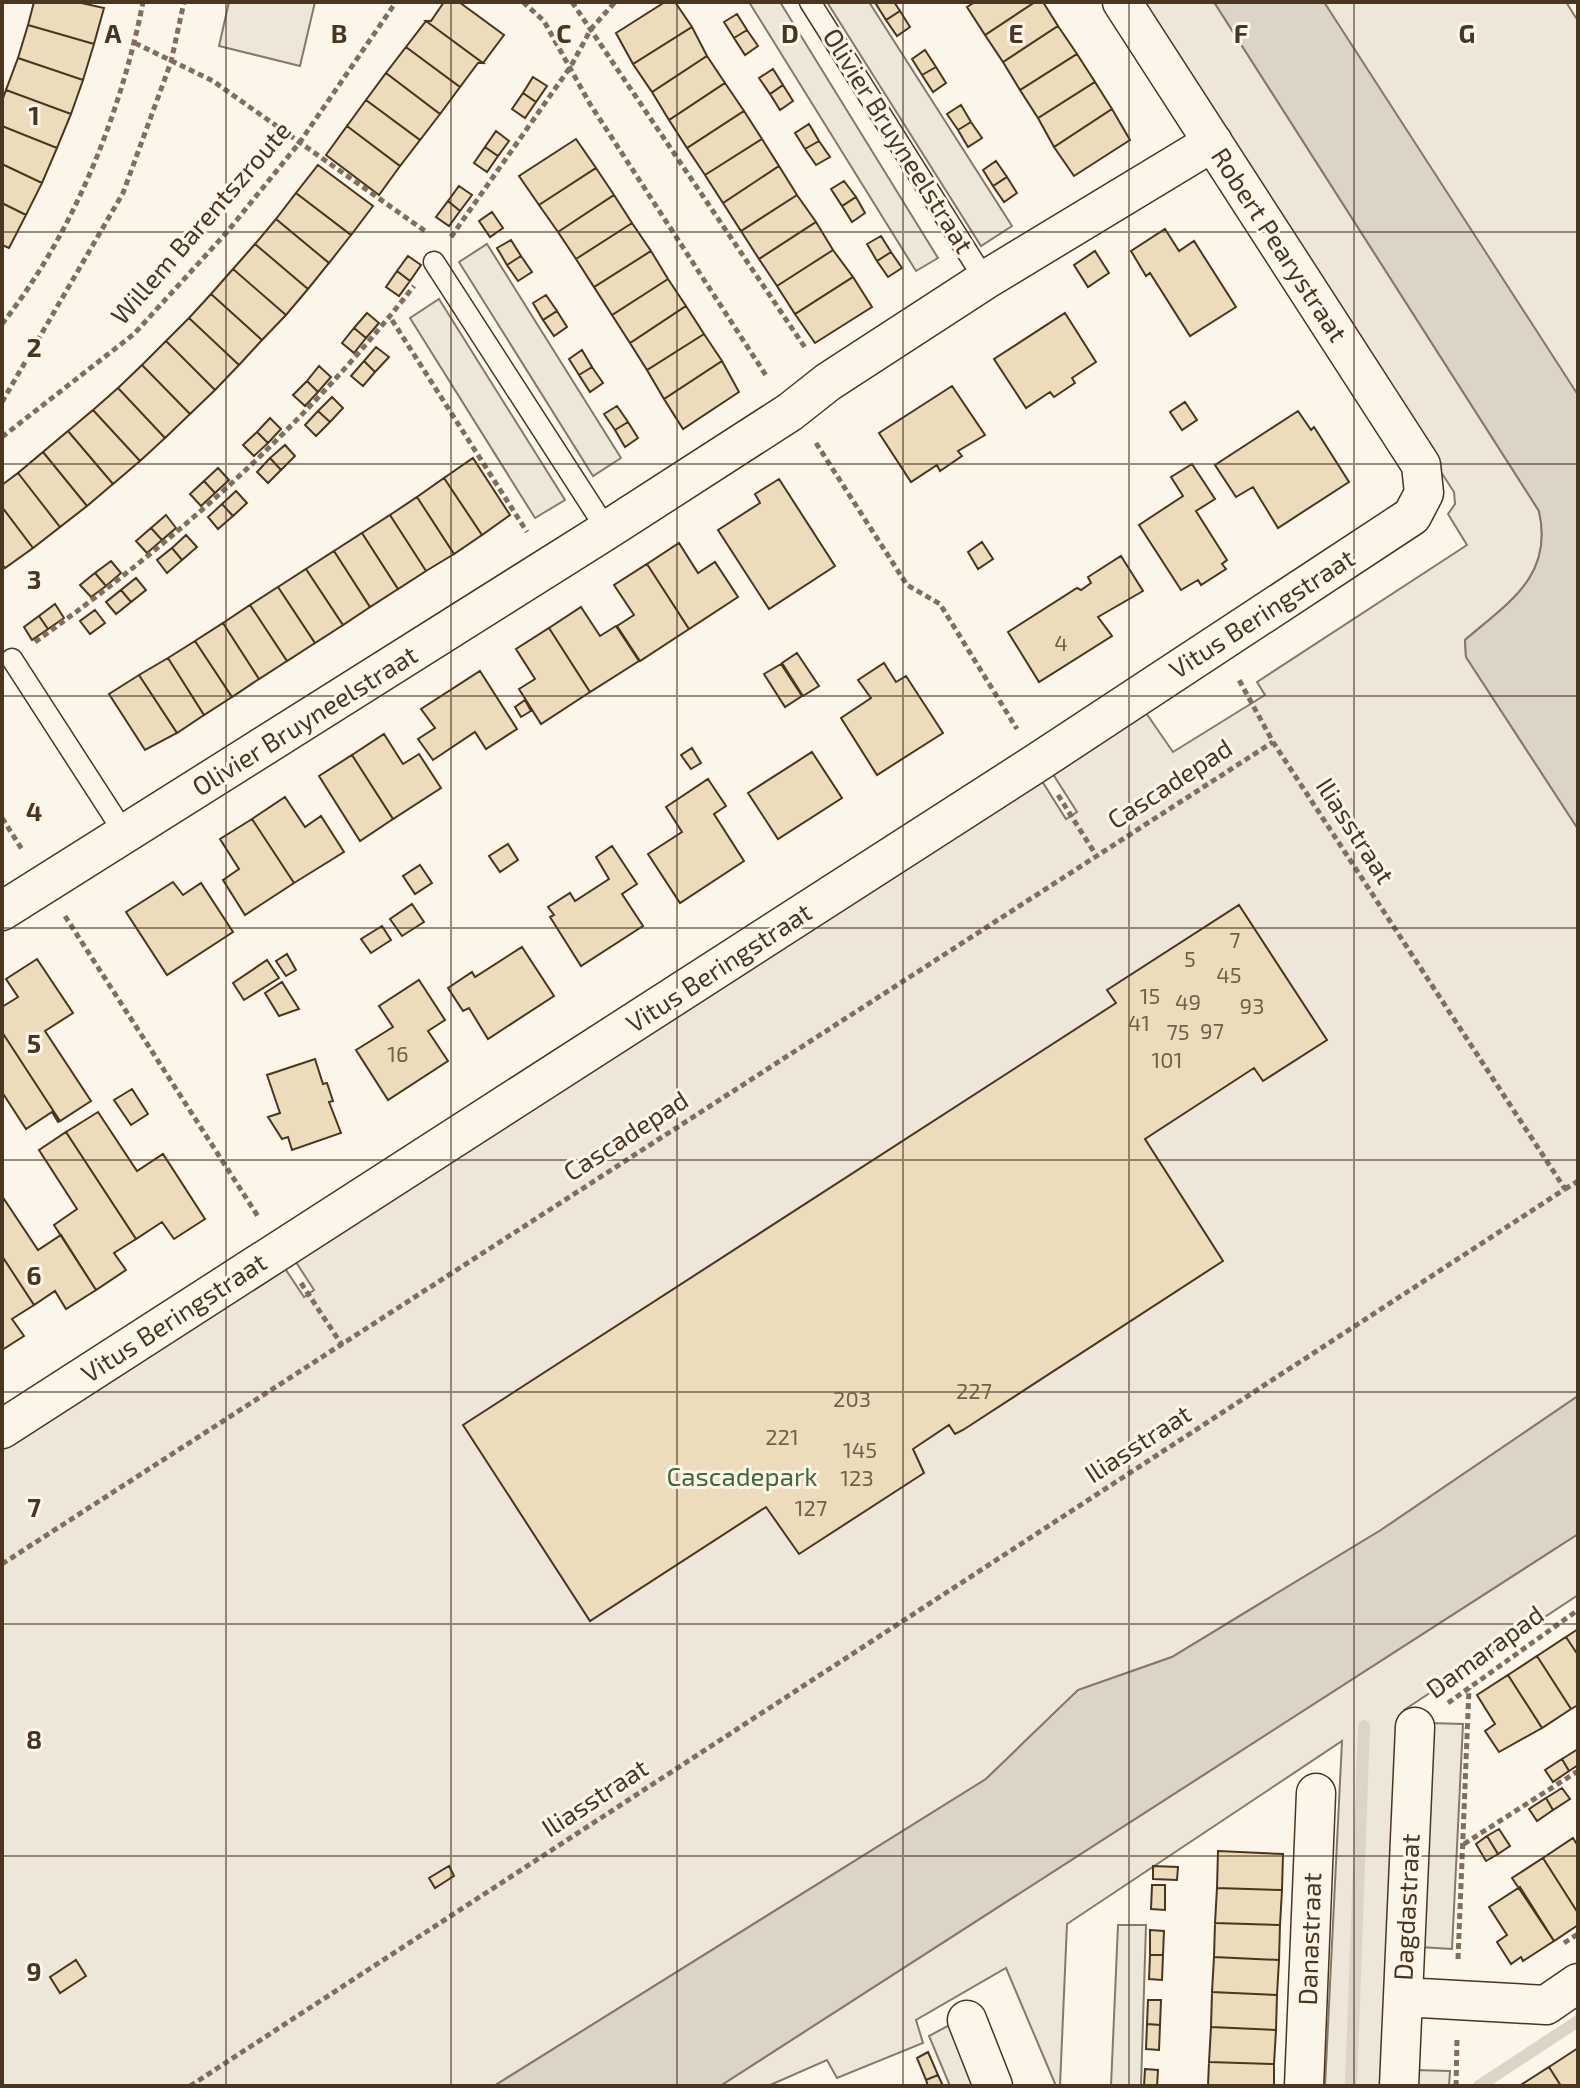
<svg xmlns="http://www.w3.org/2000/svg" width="1580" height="2088" viewBox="0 0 1580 2088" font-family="'Exo 2',sans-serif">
<rect width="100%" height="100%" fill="#fbf6e9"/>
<path fill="#ede6d9" stroke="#887966" stroke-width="2" d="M229 2H315L300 66 219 46Z
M1136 2H1214L1539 511C1554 576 1508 603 1465 640L1466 657 1578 829V1396L1381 1530 1172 1657 1078 1690 986 1779 494 2086H2V1448L284 1267 304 1297 314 1290 294 1259 1040 778 1066 819 1077 812 1051 771 1144 710 1173 752 1265 695 1257 682 1467 545 1448 514 1455 504 1454 492Z
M1323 2H1566L1578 21V396Z
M1578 1534V1595L1404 1710 1385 2086H1325L1342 1741 1067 1924 1060 2086H1056L1006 1968 916 2020 923 2043 837 2078 827 2060 768 2086H720Z"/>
<path fill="#ede7d9" stroke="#887966" stroke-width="2" d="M749 2H780L938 258 916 271Z
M827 2H869L1012 226 981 246Z
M487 244 621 458 593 476 459 262Z
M439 299 565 500 535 518 410 318Z
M1430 1723 1463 1724 1452 1949 1419 1947Z
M1118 1925H1146L1141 2086H1111Z
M959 2020 985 2086H950L929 2036Z
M1414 2070 1450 2071 1449 2086H1414Z"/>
<path fill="#dcd4c6" stroke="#887966" stroke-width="2" d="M1214 2H1324L1578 395V829L1466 657 1465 640C1508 603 1554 576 1539 511Z
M1578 1396V1534L720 2086H494L986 1779 1078 1690 1172 1657 1381 1530Z"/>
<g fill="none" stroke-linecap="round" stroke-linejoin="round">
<path stroke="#dcd4c6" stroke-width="12" d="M1351 2086 1364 1726
M1479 2086 1578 2021"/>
</g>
<path fill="#ecdcbc" stroke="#4a3520" stroke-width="2" d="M34 2H77L104 8 94 44 28 25Z
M444 2H459L504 35 483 63 426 21H431Z
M665 2H675L692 27 633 64 616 33Z
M879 2H894L900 11 886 20 876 4Z
M975 2H1035L985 35 967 7Z
M1035 2H1043L1058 26 1003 62 985 35Z
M900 11 910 27 897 36 886 20Z
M737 14 747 30 734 38 724 22Z
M426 21 483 63H478L460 87 406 47Z
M28 25 94 44 83 80 18 58Z
M1058 26 1077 54 1020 90 1003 62Z
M692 27 707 56 652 92 633 64Z
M747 30 758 46 745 55 734 38Z
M406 47 460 87 440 114 386 73Z
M925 50 936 67 922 75 912 59Z
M1077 54 1095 82 1038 118 1020 90Z
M707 56 725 83 669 120 652 92Z
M18 58 83 80 71 114 6 90Z
M936 67 946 83 933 92 922 75Z
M773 69 783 85 770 94 759 78Z
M386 73 440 114 420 140 366 100Z
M533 77 547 86 536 102 523 93Z
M1095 82 1112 109 1054 147 1038 118Z
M725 83 744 111 687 148 669 120Z
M783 85 793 101 780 110 770 94Z
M6 90 71 114 57 148 2 126V101Z
M523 93 536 102 525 118 512 109Z
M366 100 420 140 400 166 347 126Z
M961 105 971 122 958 130 947 114Z
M1112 109 1130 140 1074 176 1054 147Z
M744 111 762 139 705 175 687 148Z
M971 122 982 138 968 147 958 130Z
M809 124 819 141 805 149 795 133Z
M2 126 57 148 42 183 2 164Z
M347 126 400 166 379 195 326 155Z
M496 131 509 141 498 156 485 147Z
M576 139 596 168 539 205 519 176Z
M762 139 779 166 723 203 705 175Z
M819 141 830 157 816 165 805 149Z
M485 147 498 156 487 172 474 163Z
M996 161 1007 177 993 186 983 170Z
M2 164 42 183 26 215 2 203Z
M318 165 373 206 351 235 296 193Z
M779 166 797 195 741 231 723 203Z
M596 168 614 195 558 232 539 205Z
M1007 177 1017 193 1004 202 993 186Z
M844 181 856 197 842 206 831 189Z
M459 186 472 195 460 211 448 201Z
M296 193 351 235 329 263 276 219Z
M614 195 632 223 576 259 558 232Z
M797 195 816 222 759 259 741 231Z
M856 197 865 213 852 222 842 206Z
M448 201 460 211 449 226 436 217Z
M2 203 26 215 9 248 2 245Z
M492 212 503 228 490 237 479 221Z
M276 219 329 263 308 289 255 244Z
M816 222 833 250 777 286 759 259Z
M632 223 651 251 594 287 576 259Z
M1165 229 1179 251 1194 241 1236 307 1190 336 1150 273 1146 276 1131 251Z
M881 236 891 252 877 261 867 244Z
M511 240 521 256 507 265 497 248Z
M255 244 308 289 286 315 233 269Z
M833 250 853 277 795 314 777 286Z
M651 251 668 279 612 315 594 287Z
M1095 251 1109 273 1088 287 1074 265Z
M891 252 902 268 888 277 877 261Z
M408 256 421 265 410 281 397 271Z
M521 256 532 272 518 281 507 265Z
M233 269 286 315 262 340 211 294Z
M397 271 410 281 399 296 386 287Z
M853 277 872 307 815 343 795 314Z
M668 279 686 306 630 343 612 315Z
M211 294 262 340 239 365 189 318Z
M546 295 557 311 543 320 533 303Z
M686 306 704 334 647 370 630 343Z
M557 311 567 327 554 336 543 320Z
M367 313 379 323 366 338 354 328Z
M1065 313 1096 362 1072 378 1075 383 1054 397 1050 392 1026 408 994 359Z
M189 318 239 365 215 390 166 341Z
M354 328 366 338 354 353 342 343Z
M704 334 722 361 664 399 647 370Z
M166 341 215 390 190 414 142 365Z
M376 347 389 357 375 372 364 361Z
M582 350 592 367 579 375 569 359Z
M364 361 375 372 363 386 351 376Z
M722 361 739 392 683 429 664 399Z
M142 365 190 414 165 438 118 388Z
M319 366 331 377 318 392 307 381Z
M592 367 603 383 590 392 579 375Z
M307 381 318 392 305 406 293 395Z
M952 386 985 435 958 451 962 456 940 471 937 465 911 482 879 433Z
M118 388 165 438 140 461 93 410Z
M332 397 343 408 330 422 318 411Z
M1185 402 1197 420 1182 430 1170 412Z
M617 406 628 422 615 430 604 414Z
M93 410 140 461 113 484 68 431Z
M318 411 330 422 316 436 305 425Z
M1298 411 1311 430 1314 427 1316 430 1349 482 1278 528 1253 487 1236 497 1215 465Z
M270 418 281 429 268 443 257 432Z
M628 422 638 438 625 447 615 430Z
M68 431 113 484 87 506 43 452Z
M257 432 268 443 254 456 243 445Z
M285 445 295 456 281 470 270 458Z
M43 452 87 506 60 527 18 473Z
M270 458 281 470 268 483 257 472Z
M473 458 510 515 482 535 444 478Z
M1192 464 1215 499 1196 511 1227 560 1222 564 1226 569 1201 585 1198 580 1181 590 1139 525 1183 496 1171 477Z
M218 468 229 480 215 493 204 481Z
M18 473 60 527 33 548 2 507V485Z
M444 478 482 535 454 554 417 497Z
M779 479 835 566 769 609 718 530 760 503 755 494Z
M204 481 215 493 201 506 190 494Z
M236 491 247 503 233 516 222 504Z
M417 497 454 554 426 571 390 515Z
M222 504 233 516 218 529 208 517Z
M2 507 33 548 5 568 2 564Z
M166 515 176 528 162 540 151 528Z
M390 515 426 571 398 589 362 533Z
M151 528 162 540 147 553 136 541Z
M362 533 398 589 370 607 334 551Z
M186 535 197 547 182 560 172 548Z
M982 542 993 559 978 569 968 552Z
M679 543 698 573 715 562 738 597 689 629 647 564Z
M172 548 182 560 167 573 157 560Z
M334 551 370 607 343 625 306 569Z
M1121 556 1143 591 1098 617 1112 636 1039 682 1008 632 1077 588 1081 590 1091 583 1088 577Z
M111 561 121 573 106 586 95 573Z
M647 564 689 629 640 661 617 626 634 615 614 585Z
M306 569 343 625 315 643 278 587Z
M95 573 106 586 91 597 80 585Z
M136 578 146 590 131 602 121 590Z
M278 587 315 643 287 661 250 605Z
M121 590 131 602 116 614 106 602Z
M55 604 64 618 48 629 39 616Z
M250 605 287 661 259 679 223 623Z
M581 607 600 636 616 626 639 661 590 692 549 628Z
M95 610 105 623 90 634 80 621Z
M39 616 48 629 32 640 24 627Z
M223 623 259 679 232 697 195 641Z
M549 628 590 692 541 724 519 689 535 679 516 649Z
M195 641 232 697 204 715 168 658Z
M797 653 819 686 803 696 782 663Z
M168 658 204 715 177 733 139 675Z
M884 663 896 682 906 676 943 733 877 775 841 718 871 698 858 680Z
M781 664 802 696 785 707 764 674Z
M480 671 517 729 486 749 475 732 433 760 418 739 435 728 421 709Z
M139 675 177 733 145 750 109 694Z
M525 700 531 711 521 717 515 707Z
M384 734 403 764 419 754 441 788 393 819 352 755Z
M692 748 701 763 691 769 681 755Z
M812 752 842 798 778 839 748 793Z
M352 755 393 819 360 841 319 776Z
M708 779 726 806 714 814 744 861 680 903 648 854 682 832 666 807Z
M285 797 305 827 321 816 344 852 294 883 252 819Z
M252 819 294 883 245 915 223 880 239 869 220 839Z
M508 844 518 860 500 872 489 856Z
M612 846 637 884 622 894 643 926 581 966 550 917 554 915 548 907 570 893 575 901 609 879 596 857Z
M420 865 432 883 415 894 403 876Z
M173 882 183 895 201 883 233 932 167 975 126 912Z
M412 904 424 922 402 936 390 919Z
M1239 905 1327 1040 1263 1081 1254 1068 1145 1139 1223 1261 963 1430 955 1434 949 1425 913 1449 924 1473 799 1554 766 1507 590 1621 463 1425 1116 1003 1107 990Z
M382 926 391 940 371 953 361 939Z
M522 947 554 996 488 1039 469 1008 463 1011 448 988 472 972 475 977Z
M287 954 296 970 286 976 276 961Z
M37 959 73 1013 45 1031 91 1101 60 1121 2 1032V1007L18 997 6 979Z
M267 960 279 978 244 1000 233 983Z
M419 980 445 1020 428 1031 448 1061 388 1100 356 1050 393 1027 379 1006Z
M282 982 299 1009 279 1016 265 993Z
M2 1032 60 1121 58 1122 52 1112 26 1129 2 1092Z
M315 1059 323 1084 327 1083 333 1101 329 1102 341 1133 292 1150 288 1137 282 1139 268 1117 280 1113 267 1075Z
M132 1089 148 1114 131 1125 114 1100Z
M98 1112 137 1171 163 1154 205 1219 174 1239 162 1222 136 1239 66 1132Z
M66 1132 136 1239 114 1253 126 1270 96 1290 54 1225 77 1209 39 1150Z
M2 1196 38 1250 61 1235 96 1290 66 1309 55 1291 34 1305 2 1256Z
M2 1256 34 1305 12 1319 24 1336 2 1350Z
M1578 1629V1655L1566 1637Z
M1566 1637 1578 1655V1705L1571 1709 1537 1656Z
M1537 1656 1571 1709 1542 1728 1508 1675Z
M1508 1675 1542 1728 1499 1752 1485 1731 1495 1724 1477 1695Z
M1578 1749V1765L1569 1771 1562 1759Z
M1562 1759 1569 1771 1553 1782 1545 1770Z
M1562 1788 1570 1799 1553 1810 1546 1798Z
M1546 1798 1553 1810 1537 1821 1529 1809Z
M1499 1829 1510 1846 1498 1854 1487 1836Z
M1487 1836 1498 1854 1486 1861 1476 1844Z
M1573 1838 1578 1846V1913L1543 1858Z
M1218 1851 1283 1854 1282 1890 1217 1888Z
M1543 1858 1578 1913V1925L1554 1941 1512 1878Z
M449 1866 454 1876 435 1888 429 1878Z
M1153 1866 1178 1867 1177 1880 1153 1879Z
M1152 1885H1165V1910L1151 1909Z
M1520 1887 1554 1941 1523 1961 1521 1957 1511 1964 1497 1942 1507 1935 1489 1907Z
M1217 1888 1282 1890 1280 1925 1215 1923Z
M1215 1923 1280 1925 1279 1960 1214 1957Z
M1150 1930 1164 1931 1163 1955H1150Z
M1150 1955H1163L1162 1980 1149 1979Z
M1214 1957 1279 1960 1277 1995 1212 1992Z
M76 1960 86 1976 60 1993 50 1977Z
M1212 1992 1277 1995 1276 2030 1211 2027Z
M1148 2000H1161L1160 2025 1147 2024Z
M1147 2024 1160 2025 1159 2050 1146 2049Z
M1211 2027 1276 2030 1274 2064 1209 2062Z
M1578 2048V2086H1561L1549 2067Z
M928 2052 938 2075 926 2080 917 2058Z
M1209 2062 1274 2064V2086H1208Z
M1549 2067 1561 2086H1519Z
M1145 2069 1158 2070 1157 2086H1144Z
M938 2075 943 2086H928L926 2080Z"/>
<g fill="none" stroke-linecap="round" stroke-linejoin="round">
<g stroke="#4a3520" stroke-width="23">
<path id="service" d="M810 2 985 280
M434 262 607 530
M12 659 125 834"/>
</g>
<g stroke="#4a3520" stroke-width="41">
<path id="minor" d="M2 911 607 530 790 412 828 382 985 280 1213 142
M2 1429 1038 762 1412 516 1424 493 1421 465 1122 2
M1403 1997 1546 2005 1578 1983
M967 2020 993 2086
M1304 2086 1316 1793
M1399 2086 1415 1727"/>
</g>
<path stroke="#7f6f5c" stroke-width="5" stroke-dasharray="6 4" stroke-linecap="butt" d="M523 2 544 21 590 104 767 377
M572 2 806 349
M135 43 213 81 425 231
M451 237 571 66 591 29 615 2
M392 320 527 532
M2 324C73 234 121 114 143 2
M2 402 123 193 171 62 184 2
M2 437 134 334 227 232 300 142 396 2
M816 443 907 585 940 604 1017 729
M35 642C180 538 304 426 414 286
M1058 795 1096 855
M2 818 23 851
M65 916 259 1218
M1565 1189 1578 1181
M301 1283 342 1345
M2 1564 1273 742
M1448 1703 1578 1610
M1464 1844 1578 1771
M1564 1943 1578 1934
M1458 1959 1469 1688
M190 2086 1565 1189 1273 742 1238 678
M1456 2086 1457 2039"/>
<use href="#service" stroke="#fbf6e9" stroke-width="20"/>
<use href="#minor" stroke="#fbf6e9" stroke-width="38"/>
</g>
<path fill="none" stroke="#4a3520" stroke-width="2" stroke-opacity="0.55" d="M226 2V2086M451 2V2086M677 2V2086M903 2V2086M1129 2V2086M1354 2V2086M2 232H1578M2 464H1578M2 696H1578M2 928H1578M2 1160H1578M2 1392H1578M2 1624H1578M2 1856H1578"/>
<g text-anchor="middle" stroke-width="6" stroke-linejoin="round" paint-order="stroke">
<g font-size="22" fill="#725f47">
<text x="1061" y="651">4</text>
<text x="1235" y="948">7</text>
<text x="1190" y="967">5</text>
<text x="1229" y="983">45</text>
<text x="1150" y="1004">15</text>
<text x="1188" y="1010">49</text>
<text x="1252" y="1014">93</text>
<text x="1139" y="1031">41</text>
<text x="1212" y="1039">97</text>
<text x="1178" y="1040">75</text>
<text x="398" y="1062">16</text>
<text x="1167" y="1068">101</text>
<text x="974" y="1399">227</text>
<text x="852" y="1407">203</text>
<text x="782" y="1445">221</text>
<text x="860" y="1458">145</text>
<text x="857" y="1486">123</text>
<text x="811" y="1516">127</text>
</g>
<g font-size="26" fill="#4a3520" stroke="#fbf6e9">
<text transform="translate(898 141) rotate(58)" y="9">Olivier Bruyneelstraat</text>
<text transform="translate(201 223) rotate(-49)" y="9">Willem Barentszroute</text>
<text transform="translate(1279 245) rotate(57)" y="9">Robert Pearystraat</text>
<text transform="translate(1262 614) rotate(-33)" y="9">Vitus Beringstraat</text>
<text transform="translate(305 721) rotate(-32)" y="9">Olivier Bruyneelstraat</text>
<text transform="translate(1170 784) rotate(-33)" y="9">Cascadepad</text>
<text transform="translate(1355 831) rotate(57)" y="9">Iliasstraat</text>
<text transform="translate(719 968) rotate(-33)" y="9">Vitus Beringstraat</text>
<text transform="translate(626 1136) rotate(-33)" y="9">Cascadepad</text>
<text transform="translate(174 1318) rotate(-33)" y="9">Vitus Beringstraat</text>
<text transform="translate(1138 1444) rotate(-33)" y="9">Iliasstraat</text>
<text transform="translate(1485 1652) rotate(-36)" y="9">Damarapad</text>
<text transform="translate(595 1798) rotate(-33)" y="9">Iliasstraat</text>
<text transform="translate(1407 1907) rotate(-87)" y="9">Dagdastraat</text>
<text transform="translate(1310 1939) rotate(-88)" y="9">Danastraat</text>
</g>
<g font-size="26" fill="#436837" stroke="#fbf6e9">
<text x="742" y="1486">Cascadepark</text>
</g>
</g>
<g font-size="26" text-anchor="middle" font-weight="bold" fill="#4a3520" stroke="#fbf6e9" stroke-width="6" stroke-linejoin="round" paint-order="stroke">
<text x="113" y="43">A</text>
<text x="339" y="43">B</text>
<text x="564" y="43">C</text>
<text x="790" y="43">D</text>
<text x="1016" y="43">E</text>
<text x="1241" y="43">F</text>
<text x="1467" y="43">G</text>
<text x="34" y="125">1</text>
<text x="34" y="357">2</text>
<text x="34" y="589">3</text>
<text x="34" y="821">4</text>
<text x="34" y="1053">5</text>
<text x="34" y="1285">6</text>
<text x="34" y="1517">7</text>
<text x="34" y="1749">8</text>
<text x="34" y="1981">9</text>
</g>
<rect width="1580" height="2088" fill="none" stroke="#4a3520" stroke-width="8"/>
</svg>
